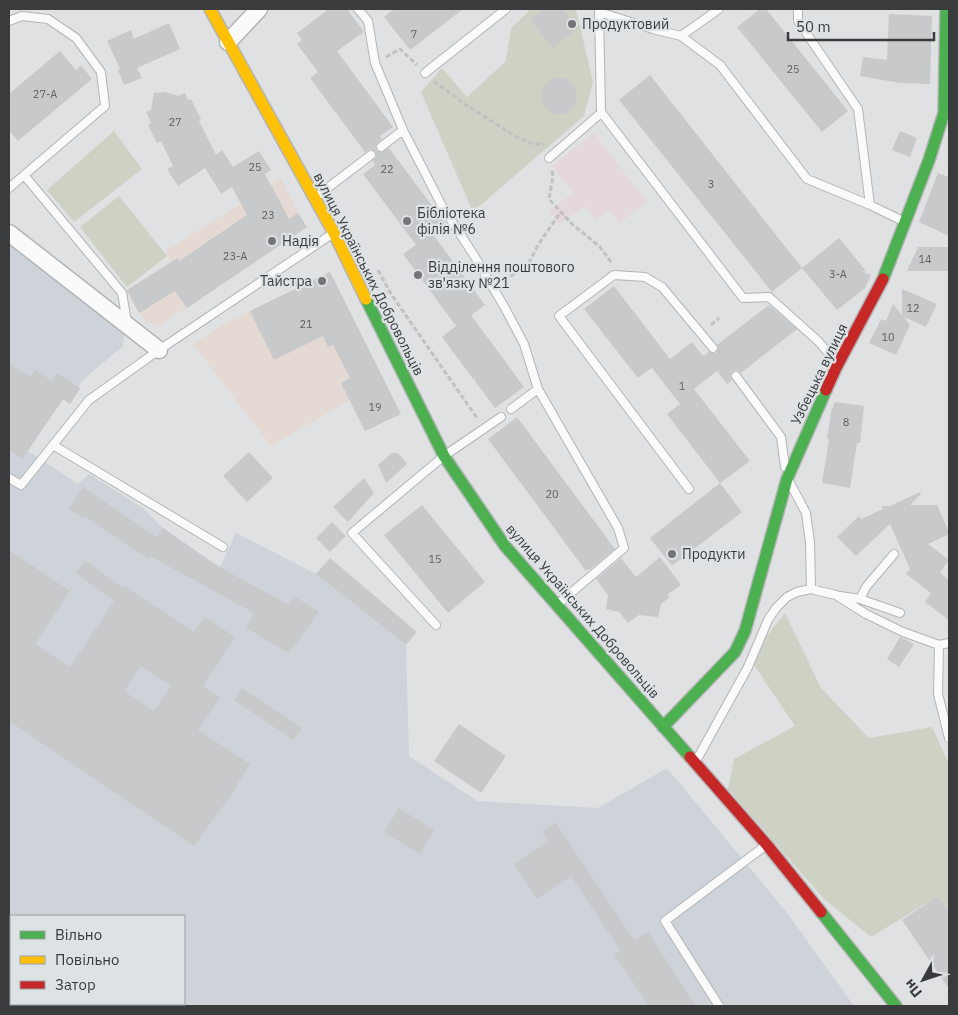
<svg xmlns="http://www.w3.org/2000/svg" width="958" height="1015" viewBox="0 0 958 1015" font-family="'IBM Plex Sans',sans-serif">
<rect width="100%" height="100%" fill="#dfe1e3"/>
<path fill="#e4d9d3" d="M281 178 298 213 307 227 157 327 145 320 125 291 171 262 166 251Z
M330 272 385 382 350 400 271 446 193 344 228 322Z"/>
<path fill="#e4d8de" d="M594 133 647 202 619 223 610 210 596 220 585 206 560 224 549 211 573 193 552 166Z"/>
<path fill="#ced3da" fill-rule="evenodd" d="M9 245 124 334 123 346 84 379 78 387 80 389 70 404 63 399 28 451 78 484 89 474 143 508 163 528 220 567 236 533 316 574 406 645 409 756 477 801 598 808 667 768 788 914 854 1006H9ZM11 916H184V1004H11Z"/>
<path fill="#cdd2c4" d="M531 9H575L577 14 593 82 584 116 482 204 472 210 421 92 442 68 467 97 506 61 511 28Z
M114 131 142 169 74 222 47 190Z
M119 196 167 256 127 287 80 227Z
M785 613 821 688 869 738 932 727 949 764V912L938 896 871 937 824 899 728 789 734 759 795 726 754 665 766 637Z"/>
<path fill="#c8c9cb" fill-rule="evenodd" d="M329 9H347L364 32 337 51 393 127 380 136 382 139 376 144V150L382 152 389 148 445 223 432 233 485 305 471 315 524 387 495 408 475 381V378L473 379 442 337 456 326 403 254 416 245 363 174 375 165 372 161 376 157V152L371 149 365 152 310 78 318 72 297 44 302 40 297 33Z
M394 9H463L410 50 384 17Z
M544 9H562L578 27 553 48 530 20Z
M760 9H766L848 111 822 132 737 27Z
M889 14 932 16 930 84 900 83 860 76 863 57 887 60Z
M169 23 180 49 137 68 142 78 124 85 118 70 120 69 107 41 131 30 134 39Z
M60 51 76 70 81 65 92 79 18 141 9 130V94Z
M650 75 802 268 772 292 619 100Z
M541 96a18 18 0 1 1 36 0a18 18 0 1 1-36 0Z
M165 92 178 96 185 93 188 100 191 99 201 119 199 121 216 155 222 150 233 167 259 151 271 170 265 174 289 219 298 213 307 227 187 308 175 291 139 313 127 290 178 258 179 261 247 215 232 187 221 194 205 168 178 186 167 169 173 166 161 141 157 143 148 125 151 123 146 112 151 110 154 93Z
M900 131 917 138 910 157 892 150Z
M938 173 949 177V236L919 222Z
M839 238 866 271H861L871 275 865 288 837 310 802 268Z
M918 247H949V271H907Z
M330 272 401 414 365 431 341 383 350 378 333 345 328 347 323 336 274 360 250 311Z
M614 286 670 359 692 342 703 356 709 352 712 353H716L718 349 717 345 769 305 797 329 741 373 736 370 732 372 730 376 732 380 727 384 717 371 694 389 750 461 720 483 667 414 680 404 652 368 638 378 584 309Z
M902 289 937 304 926 327 904 317 910 325 896 355 869 343 881 319 886 321 893 304 902 315Z
M9 363 30 377 36 370 52 381 57 373 80 388 70 404 63 399 22 459 9 450Z
M835 402 864 406 860 443H857L850 488 822 483 829 439H827L831 412Z
M517 417 615 549 589 570 588 569 586 571 488 439Z
M249 452 273 478 247 502 223 476Z
M392 453H398L407 464 386 483 378 465Z
M364 478 374 493 348 522 333 507Z
M720 483 742 512 672 566 650 538Z
M83 487 156 537 163 528 212 563 289 605 294 596 319 612 289 653 246 628 254 613 150 556 148 559 85 516 83 518 69 509Z
M920 492 921 494 910 505H937L949 532V534L928 544 949 560 940 573 949 580V620L925 602 931 593 906 574 910 569 890 524 856 556 837 537 859 516 861 519 883 509 881 506H890Z
M422 505 485 582 448 613 384 535Z
M332 522 346 536 330 552 316 538Z
M9 550 70 591 35 644 70 667 114 601 76 573 85 560 123 588 124 586 194 632 204 616 235 637 203 686 220 698 198 730 250 764 229 798 194 846 9 721ZM141 666 171 686 154 711 124 691Z
M660 557 681 585 667 595 670 597 661 604 658 617 639 615 628 623 619 612 606 609 608 595 596 579 621 558 636 577Z
M330 558 417 632 406 645 316 574Z
M900 637 914 644 899 667 887 659Z
M242 688 302 728 293 740 234 700Z
M459 724 506 756 481 793 434 761Z
M399 808 434 830 420 854 384 832Z
M556 823 634 940 648 932 696 1006H649L614 954 620 950 571 876 537 899 514 864 548 841 542 832Z
M938 896 949 912V989L902 920Z"/>
<g fill="none" stroke-linecap="round" stroke-linejoin="round">
<g stroke="#b3b4b6" stroke-width="10">
<path id="lane" d="M358 9 368 21 375 63 403 130 442 206 475 257 505 308 524 344 538 389 618 528 624 548 559 603
M599 9 601 112 743 298 769 297 818 341 837 363
M719 9 681 36 720 65 807 179 870 205 903 221
M798 9V21L858 109 870 205
M599 12 653 29 681 36
M9 21 22 16 48 19 76 38 101 72 105 106 9 188
M425 73 506 9
M381 147 403 130
M549 158 601 113
M24 175 122 293 127 322
M317 196 371 155
M736 376 781 437 785 467
M511 409 538 389
M53 445 223 547
M9 478 21 485 89 400 159 350 332 234
M790 483 806 513 810 542 811 589
M689 489 559 316 614 275 645 277 662 287 713 348
M840 596 860 599 900 613
M860 599 866 587 894 554
M436 625 352 533 444 456 501 417
M939 645 938 694 949 738
M696 761 748 667 768 620 776 608 787 597 797 592 811 589 836 595 866 614 903 632 939 645 949 643
M719 1006 665 921 765 846"/>
</g>
<g stroke="#b3b4b6" stroke-width="19">
<path id="street" d="M228 42 259 9
M9 233 159 350"/>
</g>
<g stroke="#b3b4b6" stroke-width="14">
<path id="fast" d="M883 279 929 160 944 113 946 9
M366 299 444 456 505 546 690 757
M663 727 735 652 745 631 787 479 826 390
M821 912 896 1006"/>
</g>
<g stroke="#b3b4b6" stroke-width="14">
<path id="slow" d="M210 9 334 233 366 299"/>
</g>
<g stroke="#b3b4b6" stroke-width="14">
<path id="jam" d="M826 390 836 368 883 279
M690 757 767 845 821 912"/>
</g>
<path stroke="#c1c1c1" stroke-width="3" stroke-dasharray="5 2.5" stroke-linecap="butt" d="M386 57 400 49 417 65
M434 81 466 105 515 136 533 144H544
M552 171 553 176 549 199 572 224 600 247 611 262
M378 270 391 294 477 418
M504 280 524 268 530 261 538 245 560 213
M711 325 719 318"/>
<use href="#lane" stroke="#fafafb" stroke-width="8"/>
<use href="#street" stroke="#fafafb" stroke-width="16"/>
<use href="#fast" stroke="#4caf50" stroke-width="11"/>
<use href="#slow" stroke="#ffc107" stroke-width="11"/>
<use href="#jam" stroke="#c62828" stroke-width="11"/>
</g>
<g fill="#747577" stroke="#dde2e5" stroke-width="2">
<circle cx="572" cy="24" r="5"/>
<circle cx="407" cy="221" r="5"/>
<circle cx="272" cy="241" r="5"/>
<circle cx="418" cy="275" r="5"/>
<circle cx="322" cy="281" r="5"/>
<circle cx="672" cy="554" r="5"/>
</g>
<g text-anchor="middle" stroke-width="4.5" stroke-linejoin="round" paint-order="stroke">
<g font-size="11" fill="#5f6062">
<text x="414" y="38">7</text>
<text x="793" y="73">25</text>
<text x="45" y="98">27-А</text>
<text x="175" y="126">27</text>
<text x="255" y="171">25</text>
<text x="387" y="173">22</text>
<text x="711" y="188">3</text>
<text x="268" y="219">23</text>
<text x="235" y="260">23-А</text>
<text x="925" y="263">14</text>
<text x="838" y="278">3-А</text>
<text x="913" y="312">12</text>
<text x="306" y="328">21</text>
<text x="888" y="341">10</text>
<text x="682" y="390">1</text>
<text x="375" y="411">19</text>
<text x="846" y="426">8</text>
<text x="552" y="498">20</text>
<text x="435" y="563">15</text>
</g>
<g font-size="14" fill="#3a3b3d" stroke="#dde2e5" text-anchor="start">
<text x="582" y="29">Продуктовий</text>
<text x="417" y="218">Бібліотека<tspan x="417" dy="16">філія №6</tspan></text>
<text x="282" y="246">Надія</text>
<text x="428" y="272">Відділення поштового<tspan x="428" dy="16">зв'язку №21</tspan></text>
<text x="312" y="286" text-anchor="end">Тайстра</text>
<text x="682" y="559">Продукти</text>
</g>
<g font-size="14" fill="#3a3b3d" stroke="#dde2e5">
<text transform="translate(369 274) rotate(63)" y="5">вулиця Українських Добровольців</text>
<text transform="translate(819 374) rotate(-64)" y="5">Узбецька вулиця</text>
<text transform="translate(583 611) rotate(49)" y="5">вулиця Українських Добровольців</text>
</g>
</g>
<rect width="958" height="1015" fill="none" stroke="#3a3b3d" stroke-width="20"/>
<rect x="10" y="915" width="175" height="90" fill="#dde2e5" stroke="#9c9fa2"/>
<rect x="20" y="931" width="25" height="8" fill="#4caf50" stroke="#9c9fa2"/>
<text x="55" y="940" font-size="15" fill="#3a3b3d">Вільно</text>
<rect x="20" y="956" width="25" height="8" fill="#ffc107" stroke="#9c9fa2"/>
<text x="55" y="965" font-size="15" fill="#3a3b3d">Повільно</text>
<rect x="20" y="981" width="25" height="8" fill="#c62828" stroke="#9c9fa2"/>
<text x="55" y="990" font-size="15" fill="#3a3b3d">Затор</text>
<g transform="translate(923 980) rotate(230)" stroke="#dde2e5" stroke-width="4" paint-order="stroke">
<path d="M0-4L9 19L0 12L-9 19Z" fill="#3a3b3d"/>
<text y="-8" font-size="14" font-weight="bold" text-anchor="middle" fill="#3a3b3d">Пн</text>
</g>
<path d="M788 32v8h146v-8" fill="none" stroke="#3a3b3d" stroke-width="2.5"/>
<text x="796" y="32" font-size="15" fill="#3a3b3d" stroke="#dde2e5" stroke-width="4" paint-order="stroke">50 m</text>
</svg>
